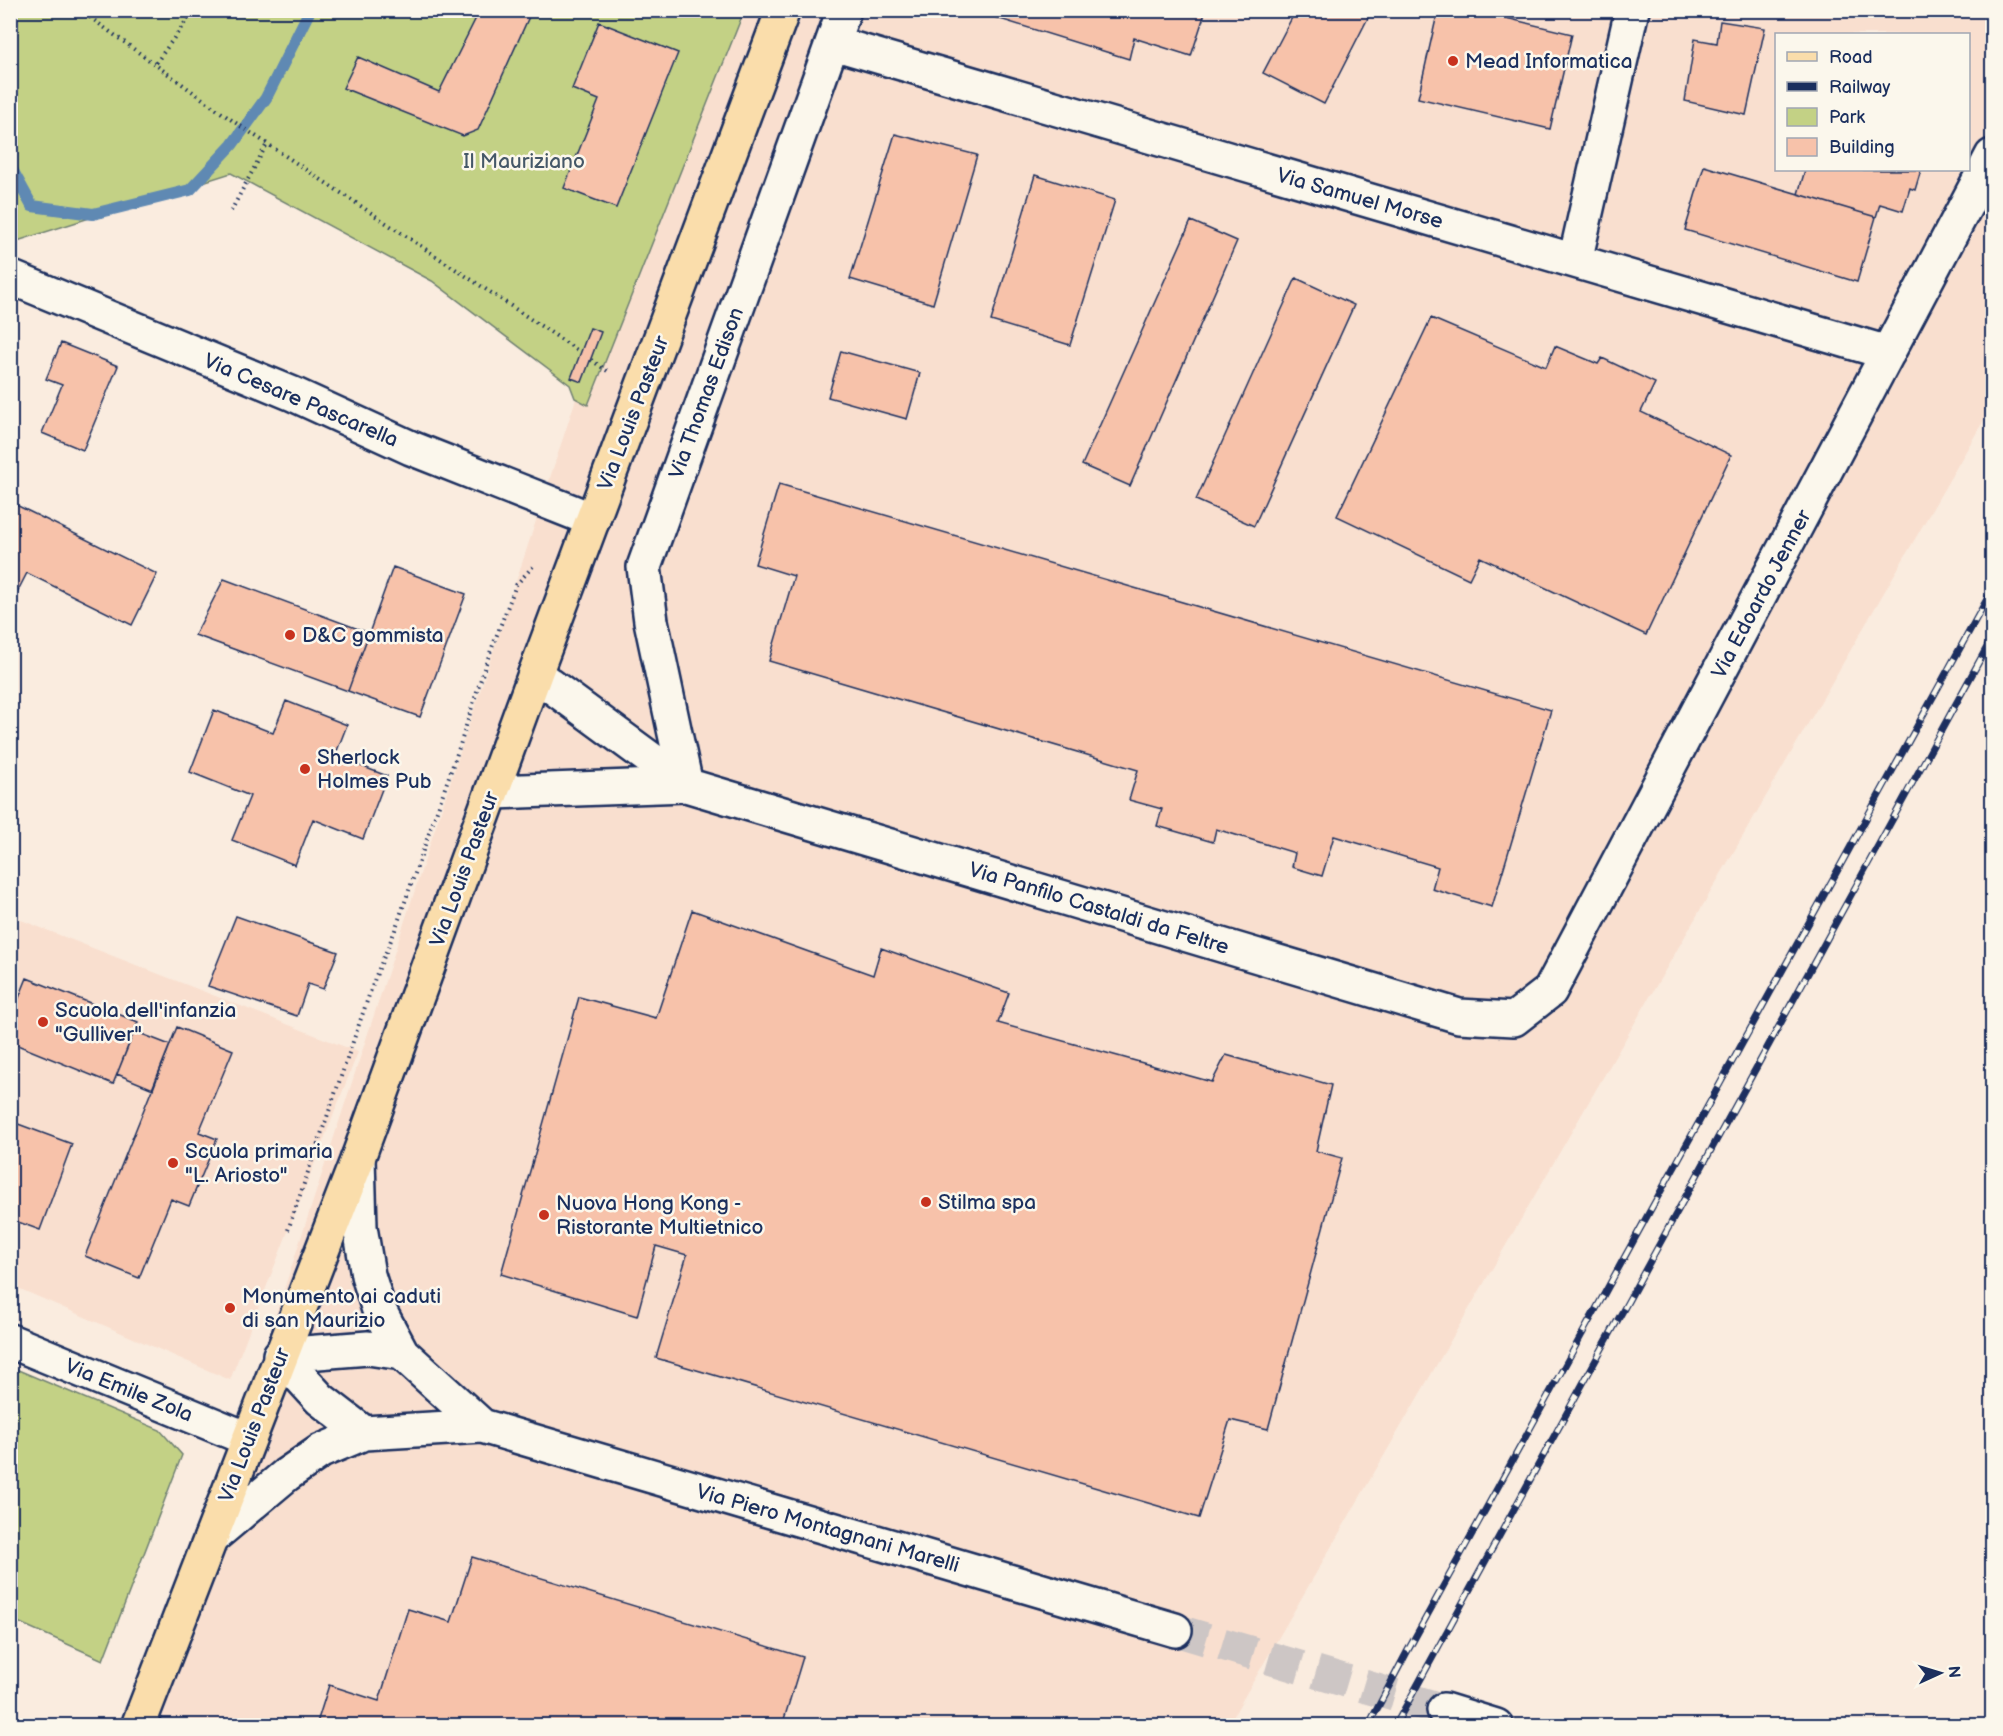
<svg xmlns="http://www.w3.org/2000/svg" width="2003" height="1736" viewBox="0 0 2003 1736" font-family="'Balsamiq Sans',sans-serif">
<rect width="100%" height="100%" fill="#faecdf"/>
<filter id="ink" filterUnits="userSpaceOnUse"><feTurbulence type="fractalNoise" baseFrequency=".0167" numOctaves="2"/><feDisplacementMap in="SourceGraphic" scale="12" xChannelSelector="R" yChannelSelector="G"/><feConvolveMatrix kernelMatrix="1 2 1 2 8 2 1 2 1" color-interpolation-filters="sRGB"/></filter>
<g filter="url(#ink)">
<path fill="#f9dfcf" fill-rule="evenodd" d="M703 11H1992V406L1228 1725 141 1726ZM1776 34H1968V170H1776Z
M21 920 358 1052 230 1380 11 1285 10 945Z"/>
<path fill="#c3d185" stroke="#6f8072" stroke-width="1.5" d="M11 11H744L588 405 575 398 570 385 432 281 231 173 11 243Z
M11 1367 160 1430 182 1455 103 1660 11 1619Z"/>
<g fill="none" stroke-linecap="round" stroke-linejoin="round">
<path stroke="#5f89b3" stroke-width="12" d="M10 166 32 206 93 214 190 190 232 145 266 98 310 10"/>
</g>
<path fill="#f7c2aa" stroke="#1b2f5e" stroke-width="1.5" d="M480 10H532L478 130 463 136 343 88 358 57 439 92Z
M971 10H1206L1191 56 1134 38 1129 59Z
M1296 10H1372L1324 104 1263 73Z
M1438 10H1473L1572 34 1550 129 1418 98Z
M1720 21 1765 28 1746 115 1685 101 1695 39 1717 43Z
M599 22 678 53 616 208 564 188 599 100 572 89Z
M895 134 977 155 933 304 850 279Z
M1704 166 1876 217 1857 282 1685 230Z
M1805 170H1921L1915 190 1910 188 1903 211 1880 204 1876 217 1798 194Z
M1035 175 1115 200 1070 345 991 321Z
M1191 221 1237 241 1130 486 1082 465Z
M1296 278 1354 305 1254 526 1196 500Z
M1431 318 1546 367 1555 346 1598 364 1602 358 1655 383 1641 412 1731 455 1646 635 1480 557 1469 579 1337 516Z
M590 328 601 332 582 382 571 378Z
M61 343 118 366 83 450 42 433 62 385 46 379Z
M841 351 920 373 907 419 828 397Z
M779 484 1551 710 1492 907 1432 889 1438 867 1334 836 1322 876 1292 867 1295 853 1216 829 1213 842 1157 826 1162 809 1129 800 1138 770 769 661 794 576 755 564Z
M10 502 157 574 132 625 27 573 10 606Z
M393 567 466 594 420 717 348 691Z
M224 579 369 633 348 691 195 635Z
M286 701 347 725 335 756 387 776 363 839 313 819 295 865 232 840 250 796 190 772 214 710 273 733Z
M692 910 873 975 881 948 1009 993 998 1023 1212 1082 1226 1055 1331 1085 1316 1151 1342 1158 1268 1429 1230 1420 1199 1518 656 1358 687 1255 656 1246 637 1316 501 1274 579 997 656 1018Z
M236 916 338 952 323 989 308 984 297 1016 208 986Z
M27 978 138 1022 113 1084 10 1042V1020Z
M177 1027 233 1050 199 1132 217 1139 189 1206 171 1199 139 1278 85 1256Z
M134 1031 170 1045 153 1089 117 1074Z
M10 1121 72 1144 40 1230 10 1219Z
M472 1557 803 1657 782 1726H316L329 1685 379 1701 408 1609 451 1622Z"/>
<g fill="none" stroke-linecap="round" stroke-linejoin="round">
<path stroke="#cdc6c5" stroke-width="33" stroke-dasharray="33 16" stroke-linecap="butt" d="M1175 1630 1444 1710"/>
<g stroke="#1b2f5e" stroke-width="38">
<path id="minor" d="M833 43 1888 353
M1575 261 1632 10
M10 277 293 394 411 448 593 520
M535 674 686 785
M686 785 651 621 644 567 844 10
M493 792 686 785 1459 1016 1514 1019 1550 991 1992 156
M358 1158 360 1227 368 1275 379 1310 402 1353 482 1426
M10 1341 248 1439
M280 1355 368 1348 402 1353
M280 1355 320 1399 364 1433
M211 1538 286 1475 321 1451 364 1433 482 1426 1175 1630
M1444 1710 1496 1726"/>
</g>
<g stroke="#1b2f5e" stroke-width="38">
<path id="major" d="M138 1726 358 1158 535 674 783 10"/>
</g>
<path stroke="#1b2f5e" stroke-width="4" stroke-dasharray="1.5 4.5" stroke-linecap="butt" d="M80 10 233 121 580 352
M156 63 194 10
M231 211 267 144
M591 360 609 372
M288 1230 375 978 394 933 460 745 485 666 516 585 535 564"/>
<use href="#minor" stroke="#fbf7ec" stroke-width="33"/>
<use href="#major" stroke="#faddab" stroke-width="33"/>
<g stroke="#1b2f5e" stroke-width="7">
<path id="rail" d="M1368 1726 1407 1652 1992 590
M1395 1726 1992 638"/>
</g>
<use href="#rail" stroke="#fbf7ec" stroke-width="4.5" stroke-dasharray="14" stroke-linecap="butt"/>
</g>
</g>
<g fill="#c8321e" stroke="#fbf7ec" stroke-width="2">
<circle cx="1453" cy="61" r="6"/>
<circle cx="290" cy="635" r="6"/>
<circle cx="305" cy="769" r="6"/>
<circle cx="43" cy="1022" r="6"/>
<circle cx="173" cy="1163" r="6"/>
<circle cx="926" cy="1202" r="6"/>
<circle cx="544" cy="1215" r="6"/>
<circle cx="230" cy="1308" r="6"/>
</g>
<g text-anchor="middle" stroke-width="5" stroke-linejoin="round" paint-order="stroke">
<g font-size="21" fill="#1b2f5e" stroke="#fbf7ec" text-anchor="start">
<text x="1465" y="68">Mead Informatica</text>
<text x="302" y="642">D&amp;C gommista</text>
<text x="317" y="764">Sherlock<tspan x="317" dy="24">Holmes Pub</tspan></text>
<text x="55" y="1017">Scuola dell'infanzia<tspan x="55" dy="24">"Gulliver"</tspan></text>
<text x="185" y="1158">Scuola primaria<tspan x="185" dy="24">"L. Ariosto"</tspan></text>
<text x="938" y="1209">Stilma spa</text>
<text x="556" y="1210">Nuova Hong Kong -<tspan x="556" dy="24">Ristorante Multietnico</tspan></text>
<text x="242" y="1303">Monumento ai caduti<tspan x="242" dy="24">di san Maurizio</tspan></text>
</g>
<g font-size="21" fill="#455868" stroke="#fbf7ec">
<text x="524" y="168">Il Mauriziano</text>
</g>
<g font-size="21" fill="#1b2f5e" stroke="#fbf7ec">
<text transform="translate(1360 198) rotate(16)" y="7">Via Samuel Morse</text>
<text transform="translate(706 393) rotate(-70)" y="7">Via Thomas Edison</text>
<text transform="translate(301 400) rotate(23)" y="7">Via Cesare Pascarella</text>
<text transform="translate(633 413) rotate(-69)" y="7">Via Louis Pasteur</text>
<text transform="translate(1761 594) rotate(-62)" y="7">Via Edoardo Jenner</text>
<text transform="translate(464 869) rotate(-70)" y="7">Via Louis Pasteur</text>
<text transform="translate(1099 908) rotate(17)" y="7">Via Panfilo Castaldi da Feltre</text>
<text transform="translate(129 1390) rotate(22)" y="7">Via Emile Zola</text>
<text transform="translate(254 1425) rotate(-69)" y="7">Via Louis Pasteur</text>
<text transform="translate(828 1528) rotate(16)" y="7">Via Piero Montagnani Marelli</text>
</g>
</g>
<rect width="2003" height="1736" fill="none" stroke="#fbf7ec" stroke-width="36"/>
<rect x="18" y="18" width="1967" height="1700" fill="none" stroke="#1b2f5e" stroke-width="2" filter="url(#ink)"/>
<rect x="1775" y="33" width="195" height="138" fill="#fbf7ec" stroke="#a1a7b3" stroke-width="1.5"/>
<rect x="1787" y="52" width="30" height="9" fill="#faddab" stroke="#a1a7b3" stroke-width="1.5"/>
<text x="1829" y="63" font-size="18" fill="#1b2f5e">Road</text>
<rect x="1787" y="82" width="30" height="9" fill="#1b2f5e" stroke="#a1a7b3" stroke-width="1.5"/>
<text x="1829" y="93" font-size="18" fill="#1b2f5e">Railway</text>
<rect x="1787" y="108" width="30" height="18" fill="#c3d185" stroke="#a1a7b3" stroke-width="1.5"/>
<text x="1829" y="123" font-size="18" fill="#1b2f5e">Park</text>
<rect x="1787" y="138" width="30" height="18" fill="#f7c2aa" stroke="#a1a7b3" stroke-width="1.5"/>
<text x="1829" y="153" font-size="18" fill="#1b2f5e">Building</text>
<g transform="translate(1940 1673) rotate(86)" stroke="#fbf7ec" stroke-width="4.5" paint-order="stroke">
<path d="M0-4.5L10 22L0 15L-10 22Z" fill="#1b2f5e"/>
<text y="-9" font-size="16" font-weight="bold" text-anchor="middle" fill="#1b2f5e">N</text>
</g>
</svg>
